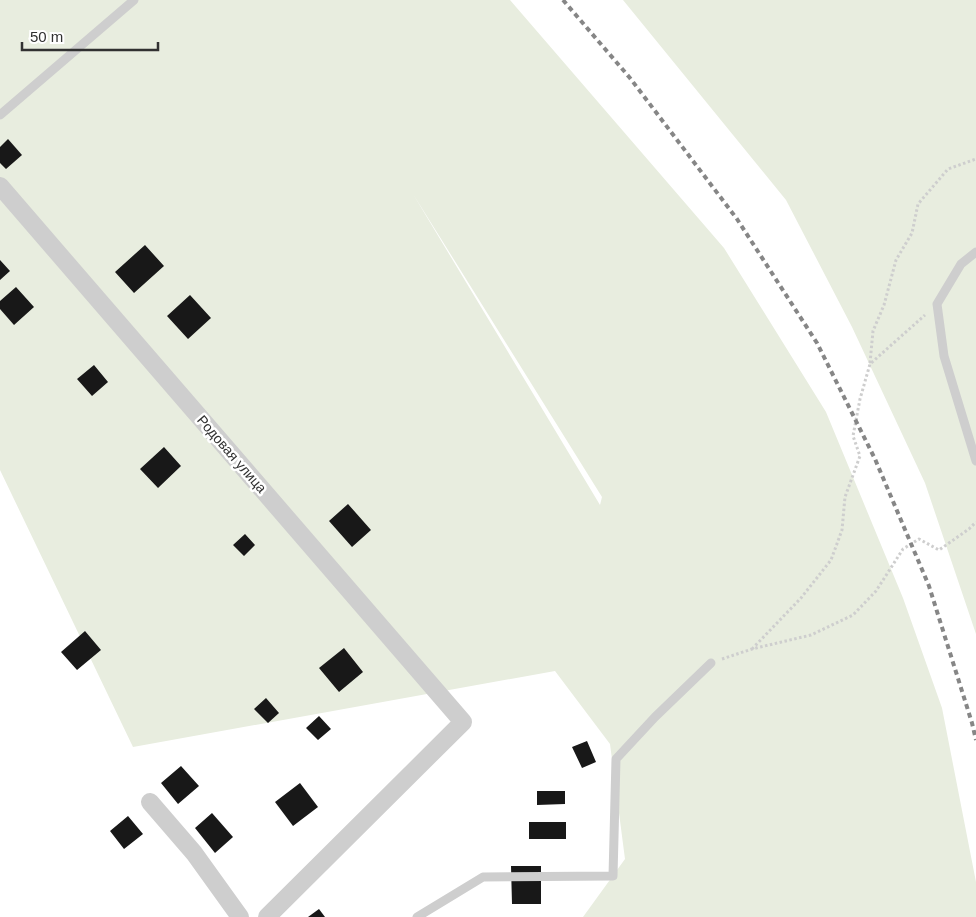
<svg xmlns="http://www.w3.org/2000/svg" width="976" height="917" viewBox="0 0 976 917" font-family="Arial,sans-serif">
<rect width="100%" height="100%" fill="#fff"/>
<path fill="#e8eddf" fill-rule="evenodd" d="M0 0H510L724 248 826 412 903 598 942 708 976 882V917H583L625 859 610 744 555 671 133 747 0 470ZM413 194 602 497 600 505Z
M623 0H976V634L925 483 852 327 786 200Z"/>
<path fill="#181818" d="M8 139 22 155 6 169 0 163V147Z
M145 245 164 266 134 293 115 272Z
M0 260 10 271 0 280Z
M16 287 34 307 14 325 0 309V301Z
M190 295 211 318 188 339 167 316Z
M94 365 108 382 92 396 77 379Z
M164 447 181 466 158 488 140 469Z
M348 504 371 530 352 547 329 521Z
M245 534 255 545 244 556 233 545Z
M85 631 101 650 77 670 61 652Z
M344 648 363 672 339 692 319 668Z
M266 698 279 713 268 723 254 709Z
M319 716 331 729 318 740 306 728Z
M587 741 596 762 582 768 572 747Z
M181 766 199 786 178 804 161 783Z
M300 783 318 807 293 826 275 802Z
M537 791H565V804L537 805Z
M212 813 233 837 215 853 195 828Z
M128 816 143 834 124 849 110 831Z
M529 822H566V839H529Z
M511 866H541V904H512Z
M319 909 325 917H308Z"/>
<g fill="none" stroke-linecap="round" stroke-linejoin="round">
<path stroke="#cecece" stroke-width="3" stroke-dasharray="2.5 2.5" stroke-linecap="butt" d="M870 363 873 331 884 305 896 260 912 233 918 204 948 169 976 159
M752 649 801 598 831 560 842 530 845 497 860 456 853 436 860 399 870 364 925 315
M722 659 752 649 811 635 853 615 876 591 903 549 919 539 939 550 969 529 976 522"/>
<path stroke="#cecece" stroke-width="9" d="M0 115 134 0
M976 252 961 264 937 304 944 356 976 461
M417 917 483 877 613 876 616 759 655 717 711 663"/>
<path stroke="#cecece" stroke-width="18" d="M0 186 463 722 267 917
M150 802 194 853 240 917"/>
<path stroke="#868686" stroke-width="4" stroke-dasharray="5 4" stroke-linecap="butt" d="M563 0 630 78 737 219 817 343 875 459 929 586 972 723 976 740"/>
</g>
<g text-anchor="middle" stroke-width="5" stroke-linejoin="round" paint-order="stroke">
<g font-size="14" fill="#313131" stroke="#fff">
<text transform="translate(232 454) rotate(49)" y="5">Родовая улица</text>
</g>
</g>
<path d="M22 42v8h136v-8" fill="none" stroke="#313131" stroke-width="2.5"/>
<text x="30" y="42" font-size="15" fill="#313131" stroke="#ffffff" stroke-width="4" paint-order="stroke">50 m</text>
</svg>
